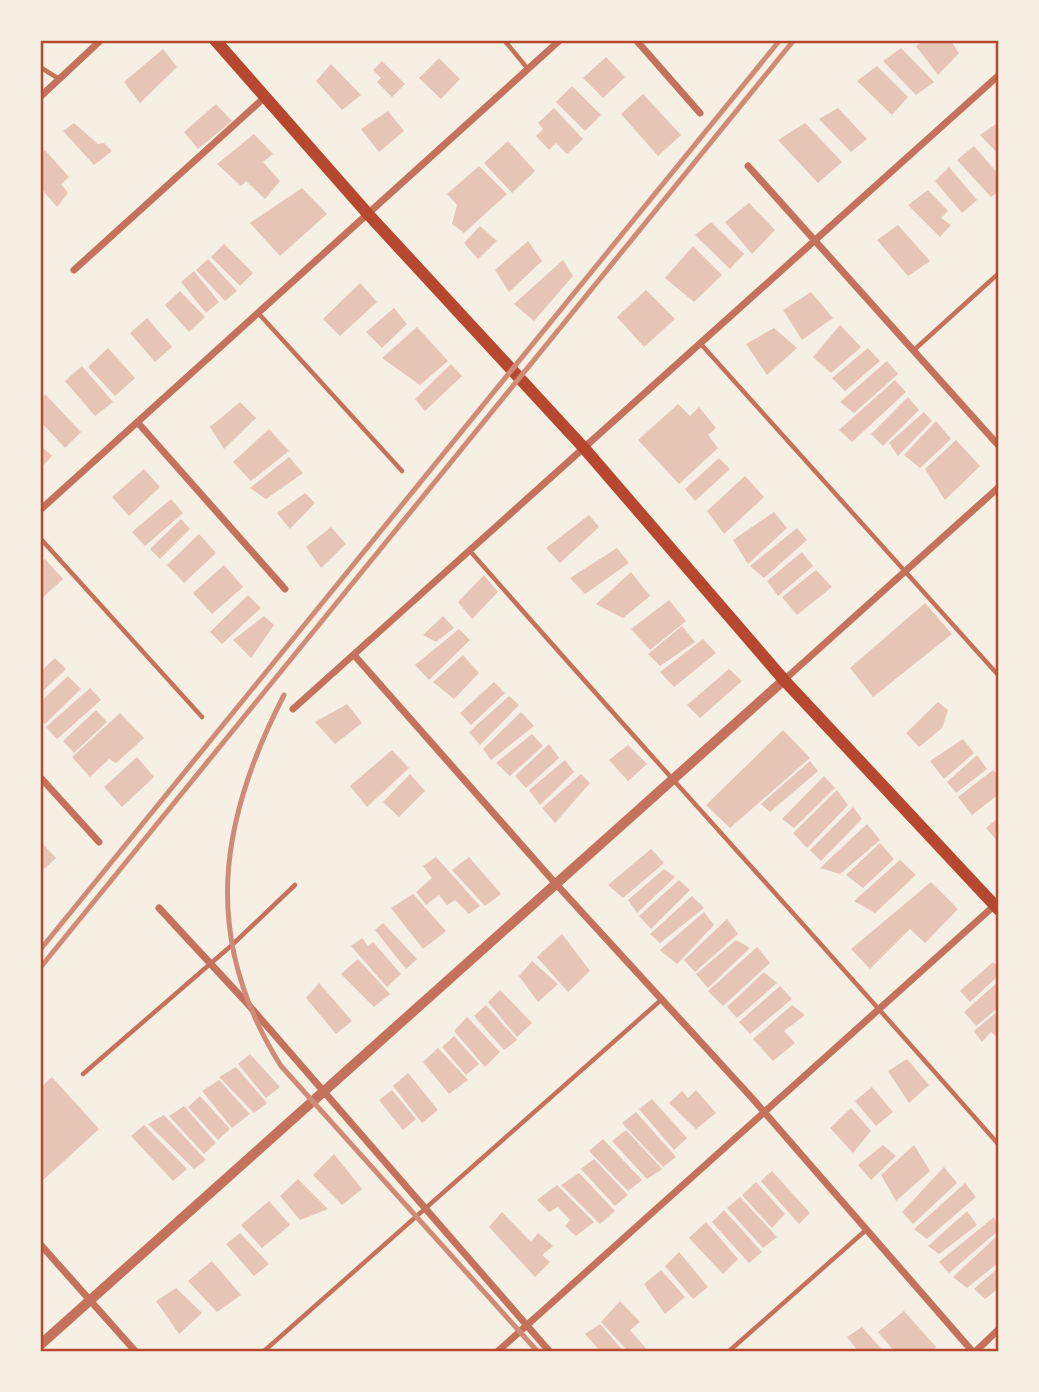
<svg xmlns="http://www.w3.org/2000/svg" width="1039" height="1392" viewBox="0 0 1039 1392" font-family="Rubik,sans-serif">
<rect width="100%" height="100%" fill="#f6efe4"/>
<path fill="#e6c5b7" d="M925 40H950L959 53 938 75 916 46Z
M901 48 934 82 916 95 883 61Z
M163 49 177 67 140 103 124 82Z
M606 57 625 77 603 98 583 78Z
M439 58 460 79 441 99 419 78Z
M382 61 405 84 392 97 377 82 381 78 373 70Z
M331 64 361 95 342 110 316 81Z
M877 66 908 97 892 115 857 81Z
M572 86 601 115 585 131 556 102Z
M643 94 681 135 658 156 621 114Z
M216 104 232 121 198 149 184 132Z
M554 108 583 139 567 154 556 143 549 150 536 136 543 129 538 123Z
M838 108 867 139 851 152 819 119Z
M388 111 404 131 379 152 361 129Z
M999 122V155L980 135Z
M74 123 98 144 104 143 112 151 94 165 63 131Z
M805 123 842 162 818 183 778 140Z
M254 134 273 154 263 162 280 181 265 199 246 181 241 186 217 164Z
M508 141 535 171 512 193 484 163Z
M974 146 999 175V191L991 197 957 160Z
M45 150 69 177 61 184 68 193 57 207 40 187V155Z
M479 166 507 194 464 233 452 224 457 205 447 194Z
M949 167 977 200 962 213 935 181Z
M302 188 327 214 280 256 250 223Z
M928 190 948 211 941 218 951 225 940 237 908 205Z
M749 203 775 230 752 254 725 222Z
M711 222 744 254 730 269 695 235Z
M898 225 930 261 908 276 877 240Z
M480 226 497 241 478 259 464 243Z
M528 241 542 261 509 292 495 270Z
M224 244 253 273 240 286 211 257Z
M693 246 722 275 694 302 665 278Z
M208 259 237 291 225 301 196 270Z
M563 260 573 276 534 321 514 304Z
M194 271 219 302 206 313 181 282Z
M360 283 377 302 340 336 323 319Z
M646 290 675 319 644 347 617 317Z
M180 291 205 317 189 332 165 305Z
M811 292 833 318 802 340 783 310Z
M394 308 407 324 382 348 366 332Z
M147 318 172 347 155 362 130 333Z
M840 325 861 347 831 373 813 357Z
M417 327 448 361 420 385 382 358Z
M774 328 797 348 767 375 746 344Z
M108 348 135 378 115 396 88 367Z
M868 348 880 361 845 391 832 378Z
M887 361 898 374 854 413 840 402Z
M451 364 462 376 425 411 415 399Z
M82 366 113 402 95 416 65 381Z
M895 380 906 392 852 442 839 430Z
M45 394 81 432 65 448 40 421V402Z
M908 397 919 410 883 446 871 434Z
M240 402 256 418 224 449 210 427Z
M678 404 690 416 699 407 716 428 708 435 718 448 679 484 638 440Z
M924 412 932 421 898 456 889 443Z
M936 421 951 439 920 468 904 455Z
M269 429 289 451 251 481 233 462Z
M956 440 980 466 945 500 925 469Z
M40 445 52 456 40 469Z
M289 457 303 473 266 499 250 488Z
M719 458 730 469 695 501 685 489Z
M144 469 160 487 129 516 112 497Z
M745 476 764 497 724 534 707 511Z
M305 493 315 503 290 529 277 513Z
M171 499 183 513 145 546 132 532Z
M774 512 787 528 748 564 733 540Z
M589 515 599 527 560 563 546 548Z
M181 519 190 529 160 559 150 549Z
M331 527 346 544 321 568 306 547Z
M797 528 807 540 764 578 750 566Z
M199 534 216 553 184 583 167 565Z
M617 548 629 563 585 594 570 578Z
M802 552 813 566 778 596 767 581Z
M45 559 63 579 40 600V563Z
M224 565 243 587 212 614 193 593Z
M816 570 832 587 797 615 782 597Z
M631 572 650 596 623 618 596 604Z
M484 575 498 592 472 619 458 602Z
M248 595 261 608 222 644 210 632Z
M669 600 686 621 650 650 631 629Z
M925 603 952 634 873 697 850 668Z
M264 616 274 625 251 658 233 640Z
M443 616 454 628 436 642 423 635Z
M682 626 695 642 660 666 648 654Z
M459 629 470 640 429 680 415 665Z
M703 639 716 653 674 687 660 672Z
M463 655 479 673 454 699 433 682Z
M55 658 66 669 40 694V672Z
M729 669 742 681 700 718 687 705Z
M68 676 81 689 45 724 40 719V702Z
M494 682 505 693 471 725 460 713Z
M90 688 101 700 57 739 46 727Z
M509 696 519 705 480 745 469 732Z
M938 702 948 710 942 728 919 747 906 733Z
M347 704 362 723 335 744 315 722Z
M96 710 107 722 74 753 63 741Z
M521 712 534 726 491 760 483 749Z
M120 713 144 738 116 763 109 759 90 777 72 757Z
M783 730 810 758 730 828 706 805Z
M532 734 543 746 510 776 496 763Z
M963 739 974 753 944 779 930 761Z
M549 744 559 758 526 788 515 776Z
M628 745 647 764 628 781 609 760Z
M392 750 409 768 367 807 350 786Z
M977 755 987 769 956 793 947 782Z
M137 757 154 777 122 807 104 787Z
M565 760 574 772 540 805 529 790Z
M810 761 818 771 770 812 761 804Z
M993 770 999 776V794L972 815 958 797Z
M410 774 425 791 399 817 383 802Z
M581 774 590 783 555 823 542 808Z
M824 776 835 788 794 828 782 819Z
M837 790 848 805 807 848 793 833Z
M853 807 862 819 821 861 810 850Z
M999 817V843L986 828Z
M867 824 880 840 840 874 820 868Z
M40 841 56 858 40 873Z
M880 843 894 859 863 888 846 875Z
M651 849 664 863 623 898 608 885Z
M436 857 480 906 469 914 455 900 447 905 439 895 426 905 416 892 432 878 423 866Z
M469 857 501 894 485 906 452 870Z
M900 860 916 875 875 913 854 901Z
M664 869 675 877 637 913 628 900Z
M679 880 690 890 651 929 639 916Z
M931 882 958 909 925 943 910 929 870 969 851 949Z
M413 894 446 931 423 949 391 908Z
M692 896 704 908 660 943 650 934Z
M704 912 714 925 677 964 660 950Z
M727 919 738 934 695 972 684 960Z
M383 923 417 959 406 969 375 930Z
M562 934 590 971 568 992 537 957Z
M362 938 368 946 373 942 401 974 387 987 351 946Z
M736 940 750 948 708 988 696 974Z
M757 947 770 963 723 1006 708 991Z
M358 959 390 994 374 1007 341 974Z
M532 961 558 984 538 1002 519 976Z
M993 962 999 968V975L970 1002 960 991Z
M764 972 777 983 737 1018 727 1007Z
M999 981V1007L976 1026 964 1012Z
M319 983 352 1021 336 1034 306 998Z
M780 986 792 999 750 1034 739 1022Z
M500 990 532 1023 517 1037 488 1002Z
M486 1005 517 1040 504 1050 474 1016Z
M792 1005 805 1015 784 1031 795 1043 773 1061 753 1039Z
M999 1010V1039L991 1032 982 1042 974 1031Z
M467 1017 500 1052 485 1067 454 1031Z
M454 1036 479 1064 466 1075 442 1047Z
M438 1048 468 1080 449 1094 423 1062Z
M250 1054 280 1087 266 1098 238 1064Z
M907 1059 929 1085 909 1103 888 1071Z
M236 1067 267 1103 254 1113 219 1077Z
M408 1073 438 1110 422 1123 393 1086Z
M52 1077 99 1129 40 1183V1088Z
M219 1080 250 1114 232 1128 202 1091Z
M872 1087 893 1112 876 1126 855 1101Z
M392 1090 416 1119 403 1130 379 1100Z
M696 1090 716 1113 696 1129 669 1103 682 1091 688 1098Z
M200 1096 230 1129 218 1140 188 1107Z
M652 1099 687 1138 674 1150 639 1109Z
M184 1106 216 1143 204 1154 169 1116Z
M851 1108 871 1131 853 1153 830 1128Z
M636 1112 676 1157 663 1167 622 1123Z
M164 1115 206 1160 194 1169 148 1124Z
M144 1125 187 1169 173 1181 131 1136Z
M626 1130 662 1169 647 1179 612 1141Z
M603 1139 642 1180 628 1191 589 1151Z
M883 1145 896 1156 871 1180 858 1165Z
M914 1145 930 1171 896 1201 881 1175Z
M334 1154 362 1189 342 1205 313 1175Z
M594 1159 628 1195 615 1206 581 1169Z
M944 1167 957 1183 913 1224 902 1212Z
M772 1171 810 1213 799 1224 761 1181Z
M579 1173 615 1211 600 1224 561 1185Z
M298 1179 328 1209 300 1220 280 1196Z
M756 1182 785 1214 772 1228 742 1195Z
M965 1183 976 1197 927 1239 914 1229Z
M557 1185 594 1222 576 1236 565 1226 570 1220 558 1207 549 1212 537 1200Z
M740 1197 777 1237 763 1248 727 1208Z
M269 1201 290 1225 262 1248 241 1225Z
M724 1210 762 1252 749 1263 712 1222Z
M967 1211 977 1225 939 1254 928 1246Z
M502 1212 531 1242 538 1233 553 1246 542 1255 550 1262 535 1277 489 1227Z
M994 1217 999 1230 949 1273 939 1262Z
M706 1222 738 1259 723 1274 689 1238Z
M240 1233 269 1264 254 1276 226 1244Z
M999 1234V1262L967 1288 953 1277Z
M679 1252 708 1287 693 1299 665 1266Z
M212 1261 241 1295 217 1312 188 1281Z
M999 1267V1288L985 1299 974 1289Z
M661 1270 685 1297 665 1314 644 1284Z
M176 1288 202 1313 179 1334 156 1301Z
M620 1301 640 1322 630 1330 649 1352H629L601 1322Z
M904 1311 936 1347 931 1352H895L878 1332Z
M600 1324 624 1352H601L585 1334Z
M862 1327 884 1352H859L847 1337Z"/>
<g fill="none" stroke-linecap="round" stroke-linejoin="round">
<path stroke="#c5725c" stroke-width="4.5" d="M504 40 528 69
M40 67 59 79
M259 314 402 471
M700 343 999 676
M914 350 999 273
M40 538 202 717
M470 551C644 750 824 945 999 1145
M83 1074 232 945 295 885
M263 1352 661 1000
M728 1352 866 1230"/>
<path stroke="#c5725c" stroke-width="7" d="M636 40 700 113
M40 97 101 40
M748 166 999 446
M74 270 265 97
M139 424 285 589
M40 510 560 40
M354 655 556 884 752 1098 973 1352
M784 680 999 487
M293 709 999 75
M40 777 99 842
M159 908 246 1002 550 1352
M40 1244 136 1352
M497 1352 995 905
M975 1352 999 1329"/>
<path stroke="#c5725c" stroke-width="10" d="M40 1345 784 680"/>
<path stroke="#b5482f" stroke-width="12" d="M215 40 368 214 584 448 784 680 999 910"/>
<path stroke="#cf8b77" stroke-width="5" d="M284 695C218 823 201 939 281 1066L538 1352
M40 950 780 40
M40 968 794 40"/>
</g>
<rect width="1039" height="1392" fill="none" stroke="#f6efe4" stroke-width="84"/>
<rect x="42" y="42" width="955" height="1308" fill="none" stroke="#b5482f" stroke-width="2.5"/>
</svg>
